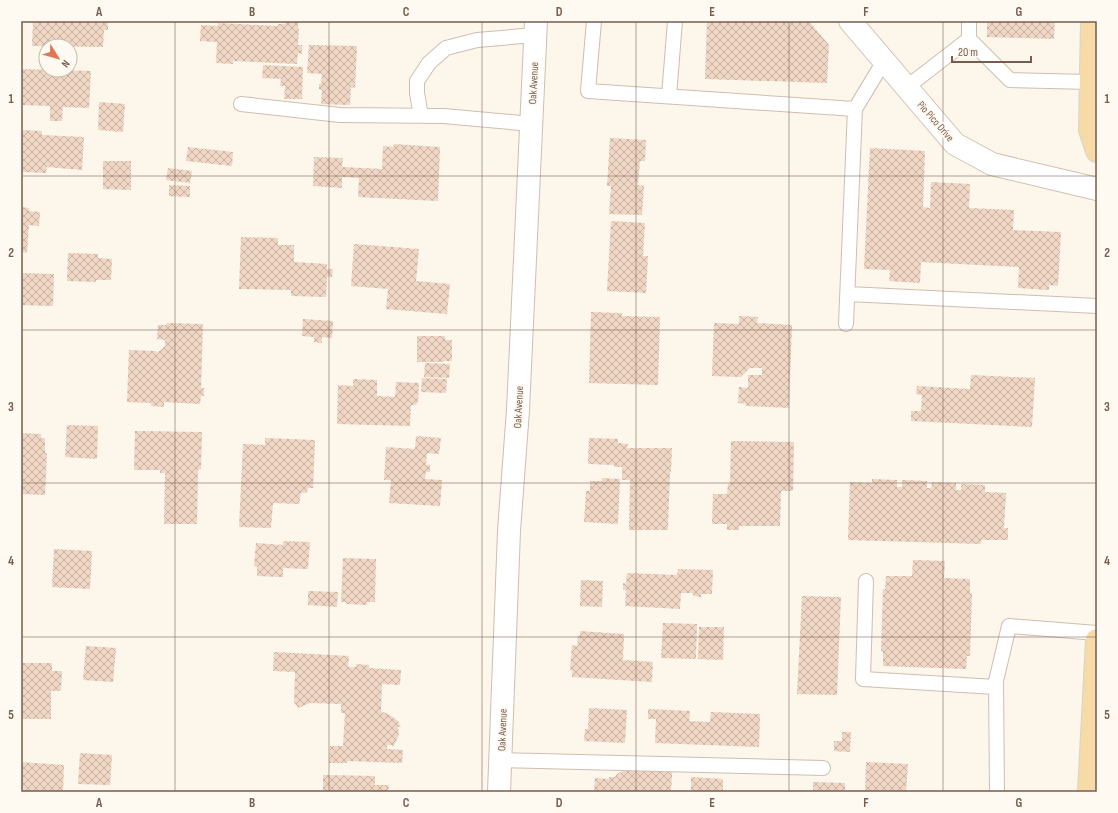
<svg xmlns="http://www.w3.org/2000/svg" width="1118" height="813" viewBox="0 0 1118 813" font-family="'Sofia Sans Condensed',sans-serif">
<defs>
<pattern id="building-cross-hatch" width="8" height="8" patternUnits="userSpaceOnUse"><rect width="8" height="8" fill="#f0d6c4"/><path d="M0 0l8 8M0 8l8-8" fill="none" stroke="#c7b1a1"/></pattern>
</defs>
<rect width="100%" height="100%" fill="#fcf6eb"/>
<path fill="url(#building-cross-hatch)" d="M33 21H108V30H104L103 47 32 46Z
M286 21H298V28H299L298 45H302V54L298 53 297 64 233 61V64L216 63 217 42 200 41 201 25 218 26V23L278 26V24H285Z
M707 21H809L829 45 827 83 705 79Z
M987 21H1055L1054 39 987 37Z
M309 45 357 46 355 88 351 87 350 105 321 104 322 90 319 89V84H321L322 74 307 73Z
M263 65 303 67 302 99H284L285 86H280L281 79 262 78Z
M22 69 91 71 89 108 63 107 62 121H50V106L21 105Z
M99 102 125 104 123 132 98 130Z
M21 130 42 131V135L84 137 82 170 47 167 46 173 21 172Z
M610 138 646 140 645 161H640L638 185 644 186 642 215 609 214 611 186H607Z
M394 144 440 147 438 201 358 197 359 178 342 177V188L313 186 314 157 343 158 342 167 382 169 383 146 393 147Z
M188 147 233 152 232 166 186 161Z
M870 148 925 151 923 207 930 208 931 182 970 184 969 208 1014 210 1013 230 1061 232 1058 286 1049 285V290L1018 288 1019 267 921 262 920 283 889 281 890 270 864 269Z
M103 161H131V190L103 189Z
M168 168 192 171 190 183 166 180Z
M169 185 190 186V197L169 196Z
M21 207 29 208V211L40 212 39 226 29 225 27 253 21 252Z
M611 221 645 223 643 256H648L646 293 607 291Z
M241 237 278 238V245H294V262L327 264V269H333L332 277H327L326 297 291 296V290L239 289Z
M354 244 419 249 416 281 450 284 447 314 386 309 388 289 351 286Z
M68 253 98 254V258L112 259 111 280H96V282L67 281Z
M21 273 54 274 53 306 21 305Z
M591 312 622 313V316L660 317 658 385 589 383Z
M739 316 758 317 757 323 792 325 789 408 746 406V404L738 403 739 387 748 388V375H762V368H750L741 377 712 376 714 323 739 324Z
M303 319 333 321 332 338 322 337V343L314 342V337L302 336Z
M167 323 203 324 201 388H204V396H201L200 404 164 402V407L151 406V403L127 402 129 350 156 351 157 353 165 346V340L157 339 158 325H166Z
M417 336H445V340H452V361H444V362H417Z
M425 363 450 364 449 378 424 377Z
M971 375 1035 378 1032 427 911 421V411H921L922 395 916 394 917 386 970 389Z
M422 378 447 379 446 393 421 392Z
M353 379 377 380V396L395 397 396 382 419 383 418 403H416L417 405H411L410 426 337 424 338 385 353 386Z
M67 425 98 426 97 459 65 457Z
M135 431 202 432 201 469 198 470 197 524H164L165 473H160V470H134Z
M21 433 41 434V438H45V453H47L45 495 21 494Z
M416 436 441 438 439 454 427 453 426 465H430V472H426L425 479 442 480 440 506 389 503 391 480H384L386 447 415 449Z
M265 438 315 440 313 488H308L307 493H301L299 504 273 503 271 528 239 527 243 444 265 445Z
M589 438 618 439V443L628 444 627 448H672L671 472H670L668 530H629L630 480H622V467H614V465L588 464Z
M731 441 794 442 793 491H781L780 526H739V530H727V524H712L713 494H727L728 484H730Z
M602 478 620 479 618 524 584 522 586 491H590V481H602Z
M872 479 897 480V487H902V480L927 481V488H931L932 482 956 483V490H961V484L985 485V492L1006 493 1004 528H1008V540H981V544L848 540 850 482 872 483Z
M283 541 310 542 308 569 283 568V577L257 576V567L254 566 256 543 283 545Z
M54 549 92 551 90 589 52 587Z
M343 558 376 559 375 602H367V605L346 604V602H341Z
M913 560 945 561 944 578 970 579V593H972L970 656H967L966 669 883 666V652L881 651 883 589H885L886 576H912Z
M678 569 713 570 712 594H701V597L693 596V593H681L680 609 625 606 626 590H623V583L626 584 627 573 677 575Z
M581 580 603 581 602 607 580 606Z
M308 591 338 592 337 607 308 605Z
M802 596 841 597 837 695 797 694Z
M663 623 697 624 696 659 661 658Z
M699 627H724L723 660 698 659Z
M580 631 624 634 623 660 653 662 652 682 572 677V670H570L572 645 577 646 578 636H580Z
M86 646 116 648 113 682 83 680Z
M274 652 349 656 348 667H356V664L369 665V668L401 670 400 685 382 684 381 712 386 713 393 717 398 721 401 727H398L399 735 393 747 392 745H387V749L403 750 402 763 347 761V763H329L330 746H343L345 713H341V704L310 703 298 708 294 702 295 672 273 671Z
M21 663H52V671H62L61 691H51V719H21Z
M589 708 627 710 625 743 584 741 585 729H588Z
M648 709 690 711 689 721 710 722 711 712 760 714 759 747 655 743 656 719H648Z
M842 732H851L850 752 834 751V741H842Z
M80 753 112 755 110 785 78 784Z
M624 758 673 760 671 792H594L595 778 609 779V777H615L617 774 623 771Z
M21 762 64 765 63 792H21Z
M866 762 908 764 906 792H865Z
M323 775 375 776V785H389L388 792H323Z
M691 777 723 779V792H691Z
M813 782 845 783V792H813Z"/>
<g fill="none" stroke-linecap="round" stroke-linejoin="round">
<g stroke="#cebeb0" stroke-width="16">
<path id="lane" d="M594 21 588 91 855 109
M969 21V39L1010 80 1091 82
M907 87 969 39
M669 96 675 21
M241 104 340 115 444 116 531 124
M421 116 417 93V81L429 63 446 48 477 40 535 35
M848 294 1097 306
M846 324 855 109 884 61
M866 581 863 679 996 687
M500 760 823 768
M997 792 996 681 1009 626 1097 633"/>
</g>
<g stroke="#cebeb0" stroke-width="24">
<path id="street" d="M499 792 509 531 518 410 536 21"/>
</g>
<g stroke="#d3c0b0" stroke-width="24">
<path id="secondary" d="M850 21 955 144 992 164 1097 189"/>
</g>
<g stroke="#d9d2cd" stroke-width="24">
<path id="primary" d="M1092 21 1090 130 1097 151
M1089 792 1097 640"/>
</g>
<use href="#lane" stroke="#fff" stroke-width="14"/>
<use href="#street" stroke="#fff" stroke-width="22"/>
<use href="#secondary" stroke="#fff" stroke-width="22"/>
<use href="#primary" stroke="#f6dba7" stroke-width="22"/>
</g>
<path fill="none" stroke="#765d4e" stroke-width="1" stroke-opacity="0.55" d="M175 21V792M329 21V792M482 21V792M636 21V792M789 21V792M943 21V792M21 176H1097M21 330H1097M21 483H1097M21 637H1097"/>
<g text-anchor="middle" stroke-width="3.5" stroke-linejoin="round" paint-order="stroke">
<g font-size="11" fill="#765d4e" stroke="#fef9f1">
<text transform="translate(533 83) rotate(-87)" y="4">Oak Avenue</text>
<text transform="translate(936 121) rotate(49)" y="4">Pio Pico Drive</text>
<text transform="translate(518 407) rotate(-87)" y="4">Oak Avenue</text>
<text transform="translate(502 730) rotate(-88)" y="4">Oak Avenue</text>
</g>
</g>
<rect width="1118" height="813" fill="none" stroke="#fef9f1" stroke-width="44"/>
<g transform="translate(58 58) rotate(127)"><circle r="19" fill="#fef9f1" stroke="#c8bbb0"/>
<path d="M0-3L7 15L0 10L-7 15Z" fill="#de7857"/>
<text y="-6" font-size="11" font-weight="bold" text-anchor="middle" fill="#765d4e">N</text>
</g>
<path d="M952 56v6h79v-6" fill="none" stroke="#765d4e" stroke-width="2"/>
<text x="958" y="56" font-size="12" fill="#765d4e" stroke="#fef9f1" stroke-width="3" paint-order="stroke">20 m</text>
<rect x="22" y="22" width="1074" height="769" fill="none" stroke="#765d4e" stroke-width="1.5"/>
<g font-size="13" text-anchor="middle" font-weight="bold" fill="#765d4e">
<text x="99" y="16">A</text>
<text x="252" y="16">B</text>
<text x="406" y="16">C</text>
<text x="559" y="16">D</text>
<text x="712" y="16">E</text>
<text x="866" y="16">F</text>
<text x="1019" y="16">G</text>
<text x="11" y="103">1</text>
<text x="1107" y="103">1</text>
<text x="11" y="257">2</text>
<text x="1107" y="257">2</text>
<text x="11" y="411">3</text>
<text x="1107" y="411">3</text>
<text x="11" y="565">4</text>
<text x="1107" y="565">4</text>
<text x="11" y="719">5</text>
<text x="1107" y="719">5</text>
<text x="99" y="807">A</text>
<text x="252" y="807">B</text>
<text x="406" y="807">C</text>
<text x="559" y="807">D</text>
<text x="712" y="807">E</text>
<text x="866" y="807">F</text>
<text x="1019" y="807">G</text>
</g>
</svg>
